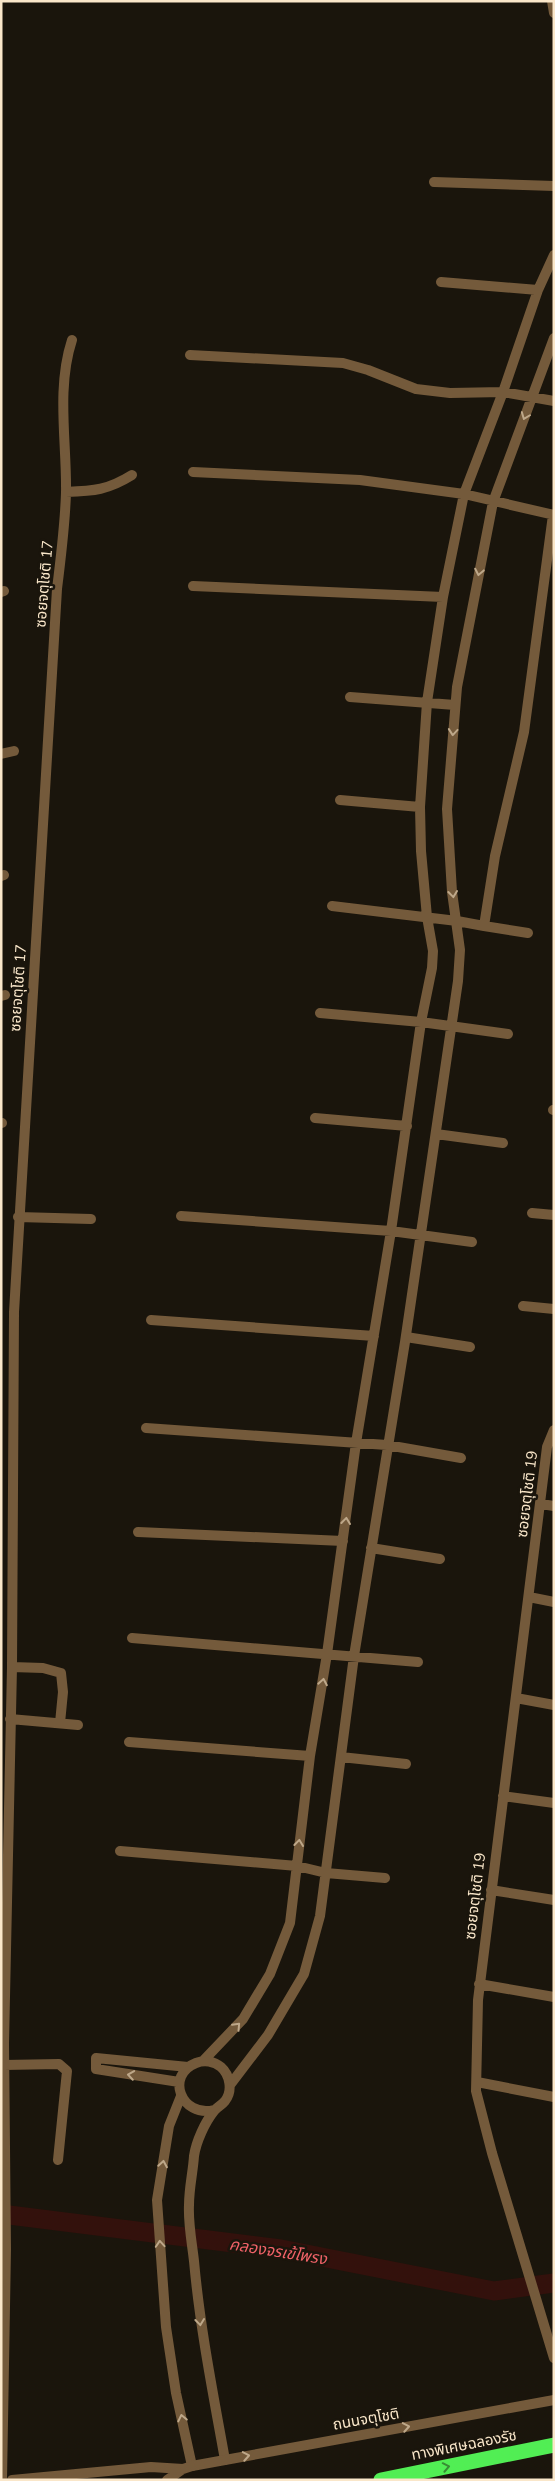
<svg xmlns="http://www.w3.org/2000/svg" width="555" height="2481" viewBox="0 0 555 2481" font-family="'Nunito Sans','Noto Sans Thai',sans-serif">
<rect width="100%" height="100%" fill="#1a150c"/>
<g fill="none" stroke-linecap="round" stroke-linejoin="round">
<path stroke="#33110c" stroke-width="19" d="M1 2214 281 2249 494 2291 554 2283"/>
<path stroke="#745a3b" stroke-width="10" d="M552 1 554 13
M434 182 554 186
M441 282 538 290
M190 355 343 363 368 370 416 389 450 393 503 392 554 401
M193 472 360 480 464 494 554 515
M66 492C94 491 108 490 132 475
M193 586 443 597
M1 592 4 591
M350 697 455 705
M1 754 14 751
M340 800 420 807
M1 876 4 875
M332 906 457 921 484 926 495 856 524 732 553 515
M484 926 528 933
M1 996 5 995
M320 1013 421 1022 508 1034
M553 1110H554
M315 1118 407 1126
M1 1123H2
M436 1134 503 1143
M532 1213 554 1215
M181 1216 391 1231 472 1242
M18 1217 91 1219
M523 1306 554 1309
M151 1320 374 1336
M406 1337 470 1347
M146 1428 387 1445 461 1458
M554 1430 547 1447 478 2000 476 2091 492 2153 554 2358
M541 1504 554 1506
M138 1532 343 1541
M371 1548 440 1559
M529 1597 554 1602
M132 1638 418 1662
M12 1667 43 1668 61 1673 63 1692 60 1723
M516 1698 554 1705
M10 1719 78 1725
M129 1742 310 1756
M341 1757 406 1764
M503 1796 554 1803
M120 1851 297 1866 326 1873 385 1878
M491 1890 554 1900
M479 1984 554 1997
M203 2061 243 2019 270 1974 290 1923 310 1756 327 1654 356 1443 391 1231 421 1022 432 968 433 951 427 917 421 851 420 807 427 702 443 597 464 494 503 392 538 290 554 255
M4 2065 59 2064 67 2071 58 2160
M179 2082 96 2069V2058L188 2067
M477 2082 554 2097
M230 2085 268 2035 304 1974 320 1916 354 1656 405 1342 458 981 460 950 452 892 447 809 457 687 493 502 554 338
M181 2096 169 2126 157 2200 166 2327 176 2393 192 2466
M214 2110C181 2118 165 2075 196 2063 204 2060 214 2061 221 2067 230 2075 233 2091 225 2101 222 2105 217 2107 214 2111 205 2122 196 2142 194 2156 193 2172 189 2188 189 2205 188 2223 192 2243 194 2261 200 2328 213 2393 225 2460
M2 2480 6 2249 4 2044 12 1667 14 1312 57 589C61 557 65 525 66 493 67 443 56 389 72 340"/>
<path stroke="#745a3b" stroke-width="10" d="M12 2480 151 2467 183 2469
M167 2480 183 2469 192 2466 554 2400"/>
<path stroke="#51ee54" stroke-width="15" d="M381 2480 554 2445"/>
</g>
<defs><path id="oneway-chevron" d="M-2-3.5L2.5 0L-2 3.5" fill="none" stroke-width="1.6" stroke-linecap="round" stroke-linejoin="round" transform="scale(1.25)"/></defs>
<g stroke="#bea88a">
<use href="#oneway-chevron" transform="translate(525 416) rotate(111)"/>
<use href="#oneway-chevron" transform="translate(479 572) rotate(101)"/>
<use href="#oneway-chevron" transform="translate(453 732) rotate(95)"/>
<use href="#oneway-chevron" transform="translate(453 894) rotate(83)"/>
<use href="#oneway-chevron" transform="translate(346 1521) rotate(-83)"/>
<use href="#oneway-chevron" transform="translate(323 1682) rotate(-80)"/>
<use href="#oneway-chevron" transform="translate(299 1843) rotate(-83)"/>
<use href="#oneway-chevron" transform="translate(237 2026) rotate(-47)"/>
<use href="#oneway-chevron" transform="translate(131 2075) rotate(-171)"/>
<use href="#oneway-chevron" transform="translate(163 2164) rotate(-81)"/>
<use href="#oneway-chevron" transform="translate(160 2244) rotate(-94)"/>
<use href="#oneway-chevron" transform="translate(200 2322) rotate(83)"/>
<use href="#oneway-chevron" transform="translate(182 2418) rotate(-102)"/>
<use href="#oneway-chevron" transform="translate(406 2427) rotate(-10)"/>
<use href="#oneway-chevron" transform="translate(246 2456) rotate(-10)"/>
</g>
<use stroke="#388c34" href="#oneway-chevron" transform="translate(446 2467) rotate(-11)"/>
<g text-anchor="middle" stroke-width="5" stroke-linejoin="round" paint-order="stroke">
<g font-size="15" fill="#fae7ca" stroke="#1a150c">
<text transform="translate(44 584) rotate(-85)" y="5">ซอยจตุโชติ 17</text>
<text transform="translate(18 988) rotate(-86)" y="5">ซอยจตุโชติ 17</text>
<text transform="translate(527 1494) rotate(-83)" y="5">ซอยจตุโชติ 19</text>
<text transform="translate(475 1896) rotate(-83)" y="5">ซอยจตุโชติ 19</text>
<text transform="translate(366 2419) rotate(-10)" y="5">ถนนจตุโชติ</text>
<text transform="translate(464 2445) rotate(-11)" y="5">ทางพิเศษฉลองรัช</text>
</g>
<g font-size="16" font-style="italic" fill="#f06268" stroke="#1a150c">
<text transform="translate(278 2251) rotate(9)" y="6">คลองจรเข้โพรง</text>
</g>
</g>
<rect width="555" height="2481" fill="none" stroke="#fae7ca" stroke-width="5"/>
</svg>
